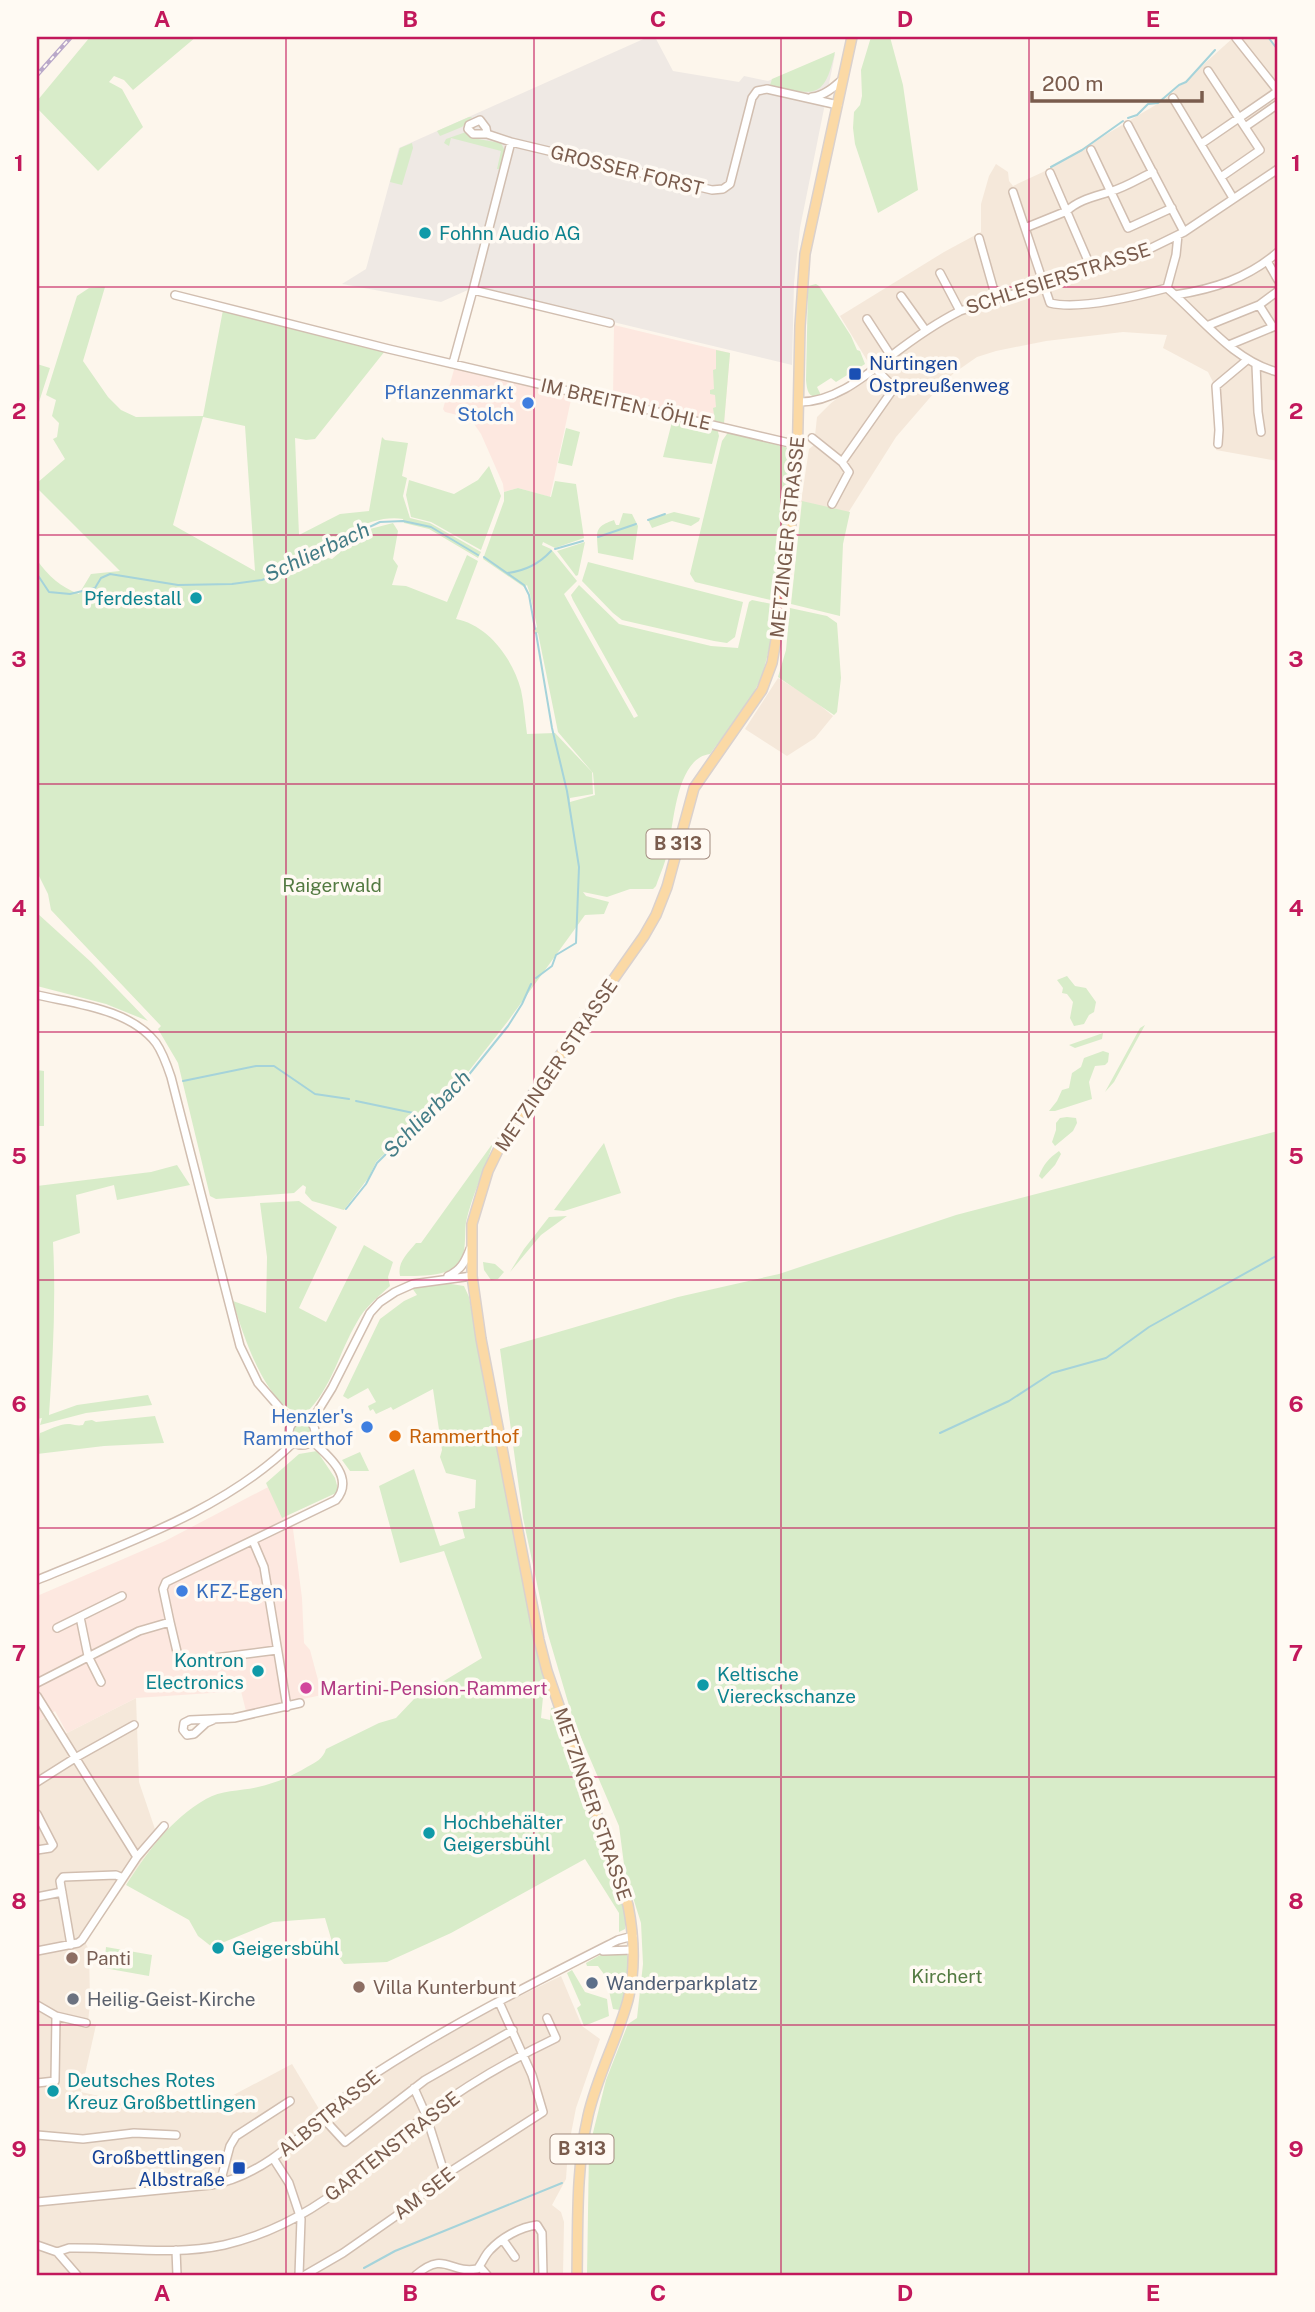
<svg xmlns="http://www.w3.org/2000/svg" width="1315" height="2312" viewBox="0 0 1315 2312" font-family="'Public Sans',sans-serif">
<rect width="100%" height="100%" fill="#fdf6ec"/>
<path fill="#f5e8da" d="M1234 37H1267L1278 50V461L1216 450 1218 430 1214 384 1208 372 1163 348 1167 335 1123 332 1046 341 996 351 977 357 954 373 940 386 896 437 848 513 801 502 809 449 814 445 817 417 830 404 873 370 840 316 944 252 981 232V204L989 176 996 164 1008 172 1009 181 1013 186 1043 172 1164 100Z
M778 678 811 698 833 716 815 738 787 756 745 729Z
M136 1698 139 1782 158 1838 85 1942 89 1950 90 2002 88 2023 96 2025 81 2092 144 2106 211 2107 292 2064 325 2119 378 2076 493 2009 561 1976 582 2026 600 2039 576 2108 568 2149 566 2179 552 2205 561 2212 564 2222 563 2275H37V1722L46 1717 59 1737Z"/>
<path fill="#fde8e0" d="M614 325 730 353 724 423 613 398Z
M455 366 572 395 550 497 518 488 504 492 503 484 481 434 470 418 445 412 443 409Z
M272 1485 293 1529 302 1598 304 1643 310 1650 322 1695 246 1711 241 1691 136 1698 67 1733 55 1711 37 1722V1596L165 1541Z"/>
<path fill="#efe9e4" d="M648 37H655L673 71 739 82 744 76 768 81 835 54 800 228 794 283 792 365 480 290 470 289 441 302 342 284 366 269 399 148Z"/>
<path fill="#d8ecc9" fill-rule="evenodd" d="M90 37H196L133 90 124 80 114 76 109 82 122 89 143 127 98 171 37 108V101Z
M871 37H890L903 85 918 190 878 213 855 144 853 128 854 112 860 105 862 96 861 70Z
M835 52C824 101 814 95 770 85L772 79Z
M469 117H472L462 127 440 136 437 131Z
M466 132 478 139 501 143 505 151 500 169H497L501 151 451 138 449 146 444 143 446 139Z
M412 143 413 148 402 185 390 182 400 148Z
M816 284 819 286 851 336 857 350 860 351 865 364 836 382 831 378 817 387 822 397C809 399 807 392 806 380L808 286Z
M105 287 83 361 108 397 121 410 136 417 203 416 223 310 385 351 315 439 306 440 295 438 299 535 340 514 369 511 382 437 385 440 408 443 402 476 407 478 403 496 410 518 430 523 481 552 478 558 429 529 404 523 403 519C373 514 338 536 316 555L332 559 366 530 393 523 398 531 393 559 398 566 392 585 406 586 447 602 467 555 478 561 456 619C488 625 513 659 521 690 524 704 525 720 527 734L555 733 592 772 593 794 570 798V802L595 795 593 773 558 732 538 633 534 634 533 630 537 627 530 594 527 585 524 587 483 559 504 501V492L518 488 551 497 555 481 576 484 584 538 555 548 543 542 542 545 551 549 577 581 564 594 634 718 638 716 573 600 571 595 579 585 619 624 711 646 738 648 749 602 752 600 777 605 771 641 762 677 748 703 710 754C676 758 674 824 668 849 666 862 660 874 656 886L653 889H630L607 897 583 892 586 896 609 902 604 914 585 915 508 1021 454 1090 431 1108 376 1162 369 1177 344 1210 312 1201 305 1193 306 1187 303 1185 294 1193 216 1199 210 1196 178 1063 158 1029 161 1026 51 910 48 894 37 872V560C48 576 61 587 79 594L91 574 120 571 37 488V483L65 459 53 439 57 437 59 423 52 416 56 400 46 395 77 296 89 288ZM203 417 245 426 255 571 173 525Z
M716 350 730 353 724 423 715 421 713 408 716 407 715 395 710 394V390L714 389 713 370 716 369Z
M37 364 50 368 39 402 37 401Z
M673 418 717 428 719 436 712 464 663 457Z
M566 428 580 432 572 466 558 463Z
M729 431 788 448 792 454 778 600 775 601 695 582 690 574 722 441Z
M489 466 501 496 481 550 431 522 411 517 406 495 409 480 454 494 478 480Z
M802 501 850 512 843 544 840 616 791 604Z
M674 512 700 518 699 521 691 526 672 521 652 528 648 520Z
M623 513 632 514 638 526 633 560 598 553C597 533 593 527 614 520L616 525H619Z
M585 542 578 575 576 576 557 551Z
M588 562 743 602 735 637 727 643 714 641 622 620 613 613 582 581Z
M790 608 827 616 837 623 841 678 837 712 834 715 778 677 786 650Z
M37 913 91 962 148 1021 106 1004 37 986Z
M1067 976 1075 986 1086 988 1096 1002 1094 1012 1089 1015 1084 1024 1074 1026 1070 1018 1073 1002 1067 994 1062 993 1063 988 1057 980Z
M1145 1025 1114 1082 1105 1092 1140 1028Z
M1103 1033 1102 1039 1075 1048 1069 1045Z
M1103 1051 1109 1053 1108 1062 1105 1065 1095 1066 1089 1082 1092 1099 1055 1111H1049L1057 1101 1062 1090 1069 1088 1072 1073 1081 1067 1084 1058Z
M37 1070 44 1071V1126H37Z
M1067 1117 1076 1118 1077 1123 1073 1131 1055 1146 1052 1142 1056 1130V1123L1060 1118Z
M1278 1131V2275H587L589 2149 606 2080 628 2024 637 2018 643 1964 641 1923 625 1872 619 1826 573 1719 547 1631 523 1518 500 1349 678 1297 779 1274 956 1215Z
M493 1143C485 1170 472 1195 466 1222 464 1236 468 1260 454 1268 440 1277 416 1276 400 1276 397 1262 408 1253 416 1243H421Z
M604 1143 621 1193 564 1211 554 1210Z
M1059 1151 1061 1154 1055 1165 1042 1179 1039 1176C1043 1165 1049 1158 1059 1151Z
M177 1165 190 1185 117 1200 114 1185 76 1195 80 1233 53 1242C56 1300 53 1357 49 1415L77 1405 148 1395 152 1405 86 1413 40 1425 42 1418 37 1419V1186L151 1172Z
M299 1201 337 1227 299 1308 326 1322 364 1245 393 1262 388 1277 390 1286C378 1297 365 1307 357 1322 339 1352 332 1388 306 1413 268 1416 241 1329 233 1301L266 1313 267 1257 260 1203Z
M567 1216 541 1235 510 1272 524 1249 549 1217Z
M483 1262 495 1264 504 1272 498 1279 491 1280 484 1270Z
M445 1283 464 1286 469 1297 533 1634 551 1695 543 1697 541 1718 550 1720 551 1708 556 1707 621 1897 626 1918 625 1929 619 1932V1913L585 1859 451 1933 387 1962 344 1964 335 1952 325 1918 273 1922 212 1947 198 1936 189 1920 126 1885C148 1851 170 1820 206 1799 221 1790 241 1791 258 1787 276 1783 292 1776 307 1767 316 1762 323 1759 326 1749L379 1723 396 1718 414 1699 482 1658 444 1551 400 1563 379 1486 414 1469 440 1546 465 1538 458 1512 475 1508 476 1480 446 1473 440 1457 442 1450 433 1389 393 1410 391 1407 376 1414 373 1409 370 1411 368 1406 376 1402 368 1388 348 1399 343 1396 380 1319 404 1301 417 1295 412 1288Z
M155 1416 164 1443 104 1446 37 1454 40 1433C48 1430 61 1423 70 1424 75 1425 78 1426 83 1425L85 1421 92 1420 96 1422Z
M293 1432a9 9 0 1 1 18 0a9 9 0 1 1-18 0Z
M317 1451 335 1478 338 1489 336 1493 282 1518 266 1483 299 1454Z
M360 1452 369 1471H350L342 1460Z
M106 1947 152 1955 149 1976 104 1968Z
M626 1953C635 1969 625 1994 620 2010L613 2009 606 1977 598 1966H587L586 1963 602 1954Z
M572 1970 585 1992 607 1999 609 2016 584 2026 577 2008 581 2005 567 1973Z"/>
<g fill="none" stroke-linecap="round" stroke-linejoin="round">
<path stroke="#a5d3da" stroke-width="2" d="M1268 37 1278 50
M1128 118 1137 115 1148 104 1158 103 1179 85 1186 82 1215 50
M1051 167 1082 150 1123 121
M648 520 665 514
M598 537 636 524
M555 549 583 541
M484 557 524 585 529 595 535 629
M507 573C526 571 539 564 551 551
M37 574 49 592 70 594 95 588 101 578 110 574 178 585 232 584 262 580 294 568 348 537 380 522 403 521 431 527 478 555
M536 978 552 966 556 955 576 943 579 867 567 791 552 728 536 633
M183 1081 256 1066H274L315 1094 349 1099
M356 1101 423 1115
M346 1209 366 1184 377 1163 428 1112 451 1097 508 1026 522 1004 531 984
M940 1433 1009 1401 1052 1373 1106 1358 1149 1327 1278 1255
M364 2268 395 2251 562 2183"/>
<g stroke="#d1beb0" stroke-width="10">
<path id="minor" d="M1208 71 1260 150 1221 177
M812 97C824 96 834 87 843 79
M1173 98 1233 198
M1128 125 1184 232
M1245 127 1278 104
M487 134 486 128 480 120 469 125 468 129 473 134H487L511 142 712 190 723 189 730 184 752 98 757 91 767 89 838 105
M1201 144 1278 91 1236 38
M1091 150 1128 228 1172 208
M1050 173 1092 270
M1013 192 1050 303C1079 310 1137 296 1167 288
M1025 228 1067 211C1079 199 1098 196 1112 191 1126 187 1140 178 1153 172
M1178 235 1176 255 1167 288C1201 317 1234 362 1278 372
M979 238 996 298
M1267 261 1278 280
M940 273 960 311
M473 290 511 142
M175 295 389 349 798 445
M1175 295C1214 289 1248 278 1278 252
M901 296 926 331
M867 319 891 356
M1209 325 1259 305
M1229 345 1273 327 1259 305 1278 291
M453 363 473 290 610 323
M1256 365 1258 412 1261 432
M800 402C835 402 865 376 891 356 913 339 936 323 960 311L1139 254 1184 232 1278 169
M812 438 842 462 894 388 876 369
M1218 444 1219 430 1216 386 1247 360
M832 504 849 472 842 462
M37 995C76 1004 130 1009 156 1043 163 1053 167 1065 171 1077L240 1346 258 1383 293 1423
M448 1276C461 1270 465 1262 470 1249
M289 1432a13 13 0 1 1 26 0a13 13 0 1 1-26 0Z
M311 1422 332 1388 370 1313 380 1302 395 1292 413 1284 472 1276
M253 1541 264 1567 287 1707
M37 1580C126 1543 224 1511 294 1442
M80 1617 88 1656 101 1682
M170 1622 178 1656 183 1662 277 1650
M57 1628 122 1596
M37 1683 139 1631 170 1622 163 1589 166 1582 336 1500C355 1478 329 1456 312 1441
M37 1696 137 1857
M213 1720 206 1723 194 1734 187 1735 183 1730 184 1723 190 1720 234 1718 300 1703
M37 1782 75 1758 134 1725
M37 1814 53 1845 50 1848 37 1850
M37 1897 62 1892
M71 1945 60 1881 63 1877 116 1875 123 1878
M37 1951 78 1943 82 1940 137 1857 164 1826
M603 1951 633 1950
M37 2005 56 2016 86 2023
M37 2083 55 2081 56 2016
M414 2088 426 2115 445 2175
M322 2117 345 2142 425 2080 513 2030
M37 2135 83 2139 134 2133 176 2135
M273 2158 289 2183 301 2219 299 2275
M220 2183 230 2146 236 2136 290 2101
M37 2202 211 2185C279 2173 322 2109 376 2073 453 2023 537 1981 618 1940L633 1936
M503 2240 515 2257
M37 2245 57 2252 69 2248C120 2247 173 2256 224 2245 277 2233 326 2203 367 2167 387 2149 406 2130 428 2114 467 2085 512 2059 556 2038L547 2018
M176 2250 177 2275
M57 2252 77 2275
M480 2267 487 2275
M305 2275 343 2253 396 2216 445 2175 543 2112 532 2075 499 2002
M416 2275C445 2250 449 2274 477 2269 482 2264 484 2256 490 2250 501 2238 520 2227 537 2225L542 2233 543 2275"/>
</g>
<g stroke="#dad1cd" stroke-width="12">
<path id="major" d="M577 2275C578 2222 576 2168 588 2116 597 2076 617 2040 628 2000 636 1968 634 1936 628 1905L547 1671 539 1640 481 1339 472 1276V1224L488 1171 504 1138 525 1105 644 936 656 915 667 887 694 788 762 690 772 663 782 605 797 470 800 326 805 254 852 37"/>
</g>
<use href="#minor" stroke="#fff" stroke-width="7"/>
<use href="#major" stroke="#fbd9a5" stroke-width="9"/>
<g stroke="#b9a8c9" stroke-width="4.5">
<path id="rail" d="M37 75 71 37"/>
</g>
<use href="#rail" stroke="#fffaf3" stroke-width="2" stroke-dasharray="5" stroke-linecap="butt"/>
</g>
<path fill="none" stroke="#c2185b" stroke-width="2" stroke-opacity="0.55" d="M286 37V2275M534 37V2275M781 37V2275M1029 37V2275M37 287H1278M37 535H1278M37 784H1278M37 1032H1278M37 1280H1278M37 1528H1278M37 1777H1278M37 2025H1278"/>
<g fill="#0f9aa8" stroke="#fffaf3" stroke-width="2.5">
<circle cx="425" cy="233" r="7"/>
<circle cx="196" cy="598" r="7"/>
<circle cx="258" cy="1671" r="7"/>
<circle cx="703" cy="1685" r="7"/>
<circle cx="429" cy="1833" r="7"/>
<circle cx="218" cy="1948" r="7"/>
<circle cx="53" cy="2091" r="7"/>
</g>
<g fill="#1a4fb4" stroke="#fffaf3" stroke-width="2.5">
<rect x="848" y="367" width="14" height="14" rx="3.5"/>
<rect x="232" y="2161" width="14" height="14" rx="3.5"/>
</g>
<g fill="#3f7fe0" stroke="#fffaf3" stroke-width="2.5">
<circle cx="528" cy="403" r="7"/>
<circle cx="367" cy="1427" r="7"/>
<circle cx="182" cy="1591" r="7"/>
</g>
<circle fill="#e8710a" stroke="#fffaf3" stroke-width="2.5" cx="395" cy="1436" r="7"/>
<circle fill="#d1479c" stroke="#fffaf3" stroke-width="2.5" cx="306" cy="1688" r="7"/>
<g fill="#8d6e63" stroke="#fffaf3" stroke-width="2.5">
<circle cx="72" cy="1958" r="7"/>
<circle cx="359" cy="1987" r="7"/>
</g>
<circle fill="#5c6f8a" stroke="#fffaf3" stroke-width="2.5" cx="592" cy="1983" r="7"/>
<circle fill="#6b7280" stroke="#fffaf3" stroke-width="2.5" cx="73" cy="1999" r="7"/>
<g text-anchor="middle" stroke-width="7" stroke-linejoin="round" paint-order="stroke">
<g fill="#fffaf3" stroke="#a28b7f" stroke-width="2">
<rect x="646.5" y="829.5" width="63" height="29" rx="5"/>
<rect x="550.5" y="2134.5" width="63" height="29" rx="5"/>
</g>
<g font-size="18" font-weight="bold" fill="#7a5c4d">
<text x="678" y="850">B 313</text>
<text x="582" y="2155">B 313</text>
</g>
<g font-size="19" fill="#7a5c4d" stroke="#fffaf3">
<text transform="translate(627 170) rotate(14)" y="7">GROSSER FORST</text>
<text transform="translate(1058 278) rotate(-18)" y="7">SCHLESIERSTRASSE</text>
<text transform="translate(626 404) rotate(13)" y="7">IM BREITEN LÖHLE</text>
<text transform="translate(787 537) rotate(-84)" y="7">METZINGER STRASSE</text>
<text transform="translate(556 1065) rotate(-56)" y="7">METZINGER STRASSE</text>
<text transform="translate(593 1804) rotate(71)" y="7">METZINGER STRASSE</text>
<text transform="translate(329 2113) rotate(-39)" y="7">ALBSTRASSE</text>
<text transform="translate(392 2146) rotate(-38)" y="7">GARTENSTRASSE</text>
<text transform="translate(424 2193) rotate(-38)" y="7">AM SEE</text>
</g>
<g font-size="19" fill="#0d838f" stroke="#fffaf3" text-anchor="start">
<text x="439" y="240">Fohhn Audio AG</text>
<text x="182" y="605" text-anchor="end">Pferdestall</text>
<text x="244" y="1667" text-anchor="end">Kontron<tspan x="244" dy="22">Electronics</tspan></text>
<text x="717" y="1681">Keltische<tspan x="717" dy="22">Viereckschanze</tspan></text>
<text x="443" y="1829">Hochbehälter<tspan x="443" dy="22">Geigersbühl</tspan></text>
<text x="232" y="1955">Geigersbühl</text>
<text x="67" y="2087">Deutsches Rotes<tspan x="67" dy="22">Kreuz Großbettlingen</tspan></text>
</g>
<g font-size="19" fill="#164399" stroke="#fffaf3" text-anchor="start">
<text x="869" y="370">Nürtingen<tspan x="869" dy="22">Ostpreußenweg</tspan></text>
<text x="225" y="2164" text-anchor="end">Großbettlingen<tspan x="225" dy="22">Albstraße</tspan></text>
</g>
<g font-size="19" fill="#366cbe" stroke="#fffaf3" text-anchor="end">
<text x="514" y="399">Pflanzenmarkt<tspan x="514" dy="22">Stolch</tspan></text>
<text x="353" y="1423">Henzler's<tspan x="353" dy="22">Rammerthof</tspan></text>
<text x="196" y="1598" text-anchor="start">KFZ-Egen</text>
</g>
<g font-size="19" fill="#537a41" stroke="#fffaf3">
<text x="332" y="892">Raigerwald</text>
<text x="947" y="1983">Kirchert</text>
</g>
<g font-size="19" fill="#c56008" stroke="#fffaf3" text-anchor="start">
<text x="409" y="1443">Rammerthof</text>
</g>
<g font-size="19" fill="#b23c85" stroke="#fffaf3" text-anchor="start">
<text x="320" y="1695">Martini-Pension-Rammert</text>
</g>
<g font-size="19" fill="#785e54" stroke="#fffaf3" text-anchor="start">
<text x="86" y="1965">Panti</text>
<text x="373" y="1994">Villa Kunterbunt</text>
</g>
<g font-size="19" fill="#4e5e75" stroke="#fffaf3" text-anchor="start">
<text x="606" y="1990">Wanderparkplatz</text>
</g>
<g font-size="19" fill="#5b616d" stroke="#fffaf3" text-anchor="start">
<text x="87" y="2006">Heilig-Geist-Kirche</text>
</g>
<g font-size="21" font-style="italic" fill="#437c86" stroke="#fffaf3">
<text transform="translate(317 552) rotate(-25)" y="7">Schlierbach</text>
<text transform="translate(427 1114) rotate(-45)" y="7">Schlierbach</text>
</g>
</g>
<rect width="1315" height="2312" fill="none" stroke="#fffaf3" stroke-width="77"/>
<path d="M1032 91v10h170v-10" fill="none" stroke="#7a5c4d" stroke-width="3.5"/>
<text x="1042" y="91" font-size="21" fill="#7a5c4d" stroke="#fffaf3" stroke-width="5" paint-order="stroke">200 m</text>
<rect x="38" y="38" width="1238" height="2236" fill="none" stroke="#c2185b" stroke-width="2.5"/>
<g font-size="23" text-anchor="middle" font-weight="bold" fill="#c2185b">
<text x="162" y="27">A</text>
<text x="410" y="27">B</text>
<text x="658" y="27">C</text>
<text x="905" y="27">D</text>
<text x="1153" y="27">E</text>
<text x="19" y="171">1</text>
<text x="1296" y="171">1</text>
<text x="19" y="419">2</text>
<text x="1296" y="419">2</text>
<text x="19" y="667">3</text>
<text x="1296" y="667">3</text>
<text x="19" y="916">4</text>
<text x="1296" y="916">4</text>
<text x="19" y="1164">5</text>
<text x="1296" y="1164">5</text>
<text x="19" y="1412">6</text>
<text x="1296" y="1412">6</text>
<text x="19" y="1661">7</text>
<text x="1296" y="1661">7</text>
<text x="19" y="1909">8</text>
<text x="1296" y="1909">8</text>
<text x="19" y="2157">9</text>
<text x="1296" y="2157">9</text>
<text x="162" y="2301">A</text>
<text x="410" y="2301">B</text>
<text x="658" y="2301">C</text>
<text x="905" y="2301">D</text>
<text x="1153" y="2301">E</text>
</g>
</svg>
